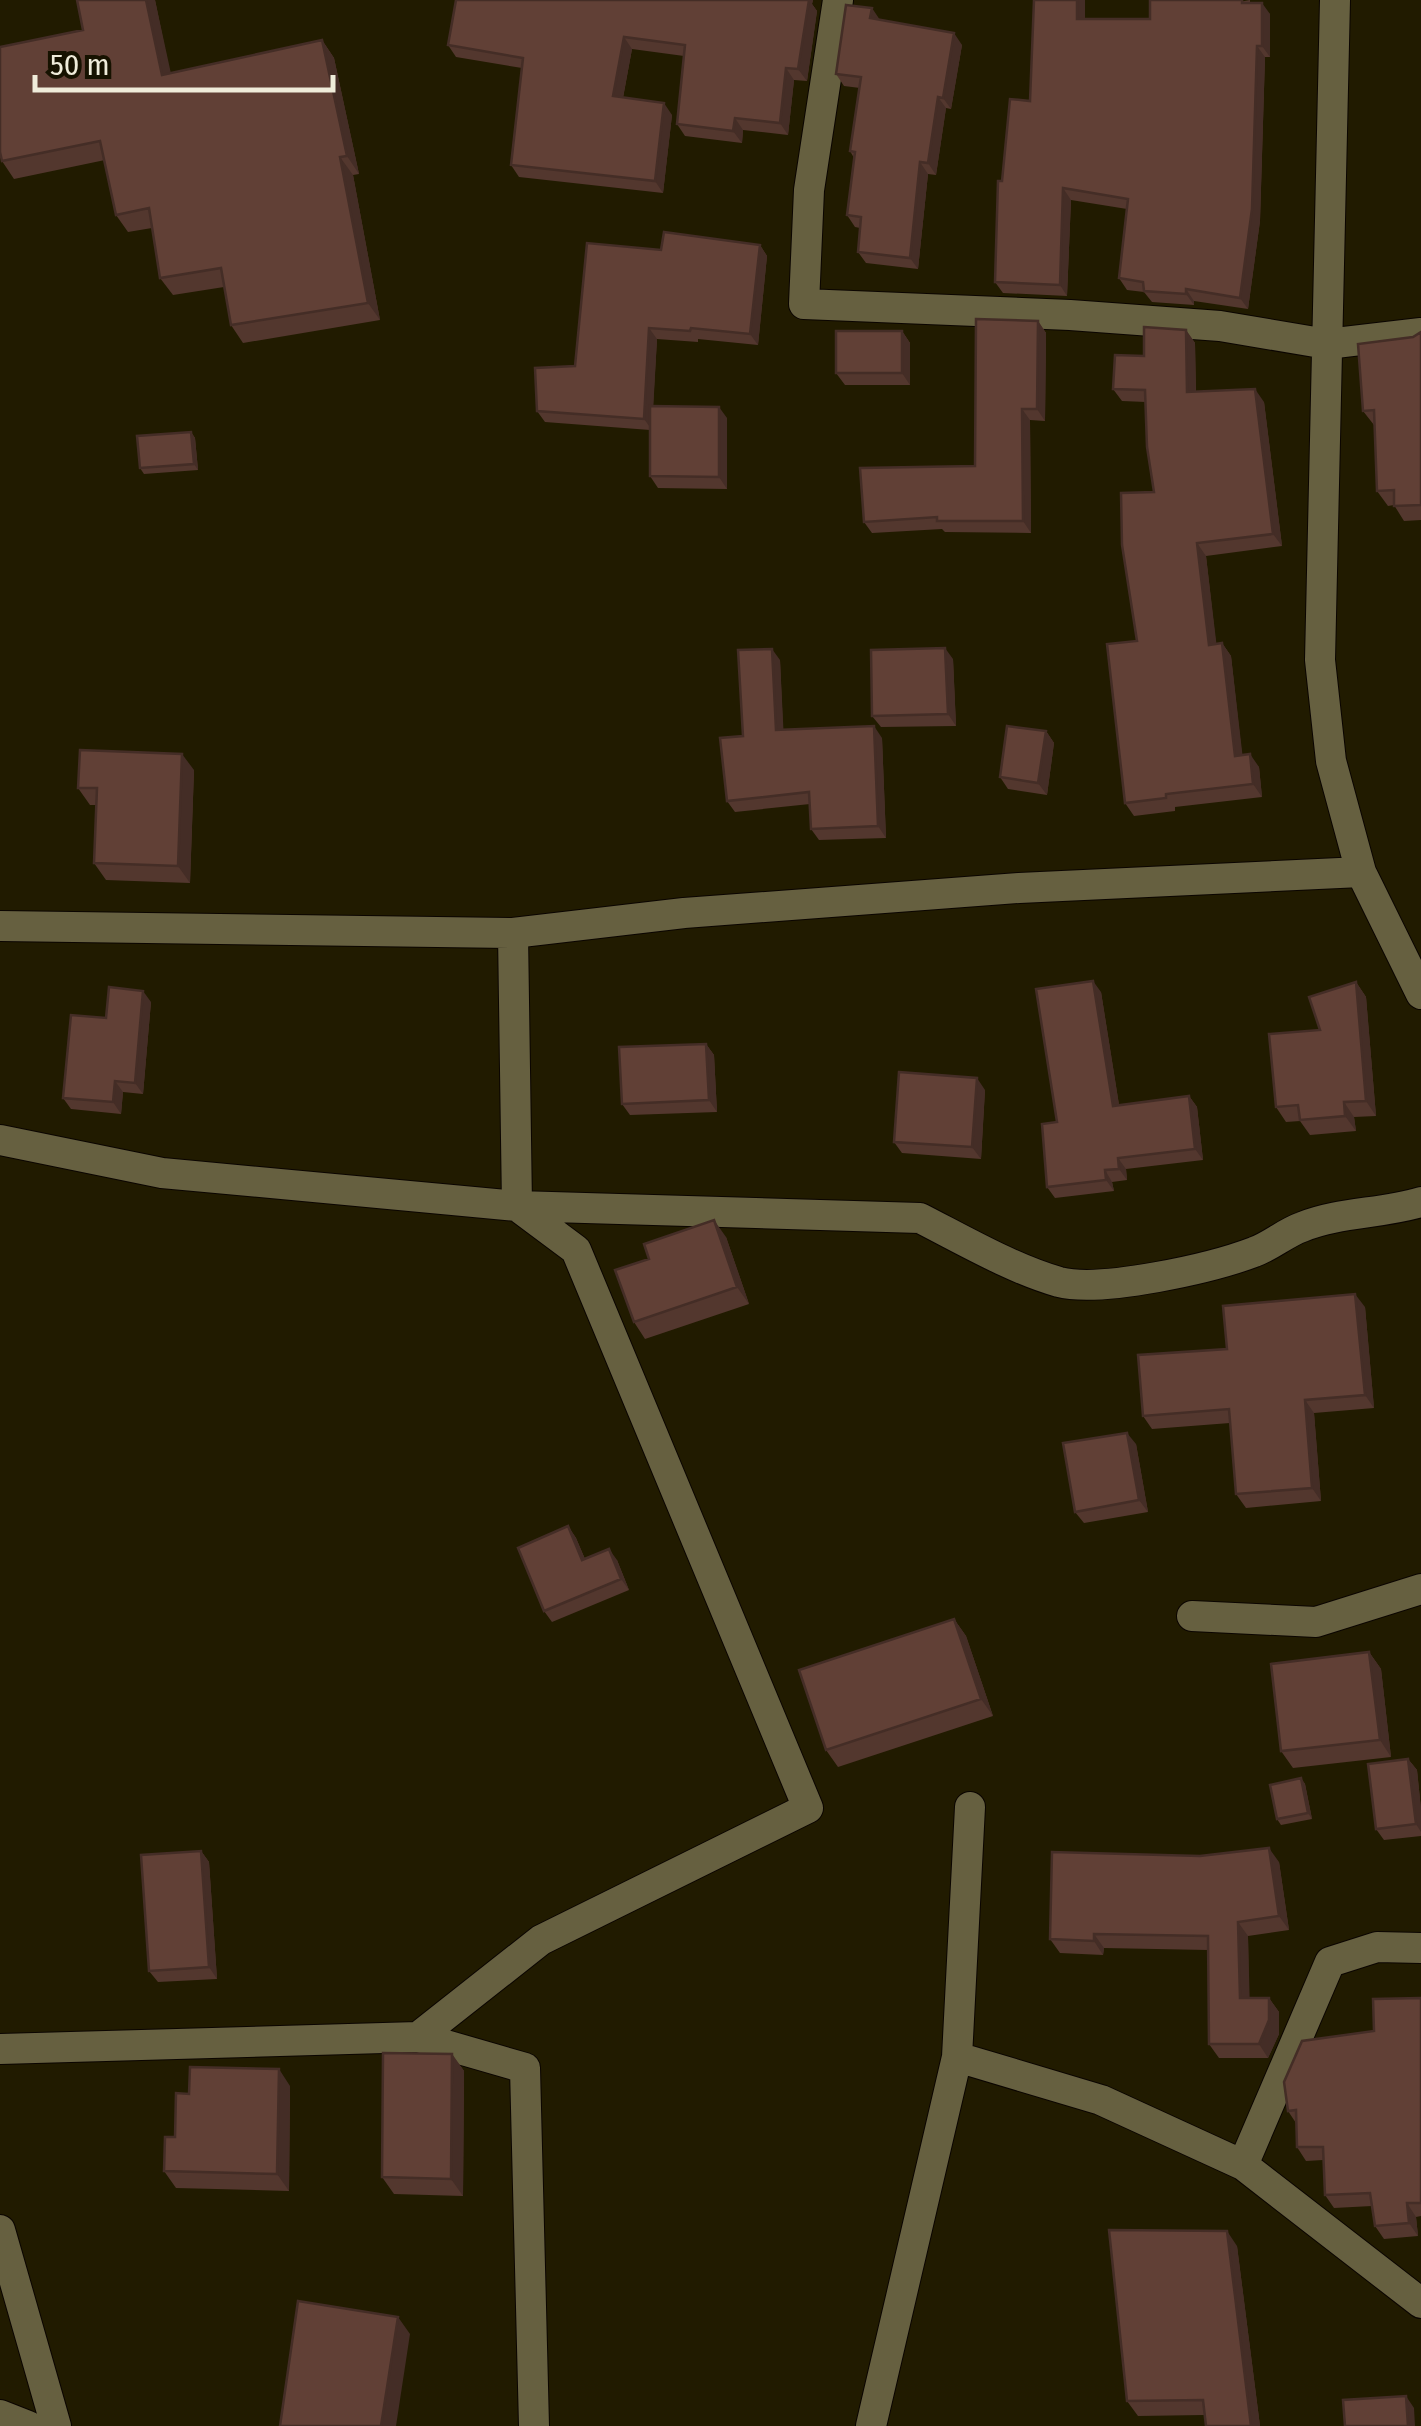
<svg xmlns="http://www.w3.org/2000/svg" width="1421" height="2426" viewBox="0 0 1421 2426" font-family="'Fira Sans Condensed',sans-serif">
<rect width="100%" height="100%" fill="#211b00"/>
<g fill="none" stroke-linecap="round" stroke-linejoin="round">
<g stroke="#0b0500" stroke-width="32">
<path id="street" d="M838 0 809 190 804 304 1070 315 1220 326 1327 344 1421 333
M1335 0 1320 660 1331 761 1361 872 1421 994
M0 926 513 933 684 913 1019 888 1361 872
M0 1140 162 1173 517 1206 920 1218C963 1240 1013 1269 1059 1282 1102 1293 1212 1268 1254 1252 1271 1246 1285 1233 1302 1227 1339 1212 1381 1214 1421 1202
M1192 1616 1316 1622 1421 1589
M418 2037 525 2068 534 2426
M0 2049 418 2037 541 1940 808 1808 576 1250 517 1206 513 933
M957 2057 1101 2100 1243 2165 1421 2303
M1243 2165 1330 1962 1377 1947 1421 1948
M0 2230 56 2426
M0 2415 28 2426
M871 2426 957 2057 970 1807"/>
</g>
<use href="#street" stroke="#666040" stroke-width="30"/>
</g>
<path fill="#53372e" d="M77 0H155L170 73 322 40 334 58 359 174 353 175 380 320 243 343 231 325 224 287 173 295 160 278 152 228 128 232 116 215 105 160 14 179 2 161 83 30Z
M456 0H813L812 4 817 11 807 81 794 80 788 135 743 130 742 143 685 136 677 124 684 56 632 49 623 98 672 115 663 193 519 177 511 165 522 68 456 57 448 45Z
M1034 0H1085V19H1150L1250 0V3L1270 14V57H1265L1260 221 1248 309 1194 301V305L1152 302 1144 292 1127 290 1119 278 1127 209 1071 200 1067 296 1003 293 995 282 1002 181 1030 101Z
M880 20 962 45 951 109 946 108 936 175 928 174 918 269 866 263 858 252 860 228 855 227 847 215 854 158 850 151 860 88 844 86 836 74Z
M760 245 767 256 758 345 698 339V342L657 339 653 406 727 418V489L658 488 650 476V430L545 422 537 411 575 366 661 250Z
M1038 321 1046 333 1045 421 1030 420 1031 533 945 532 942 529 872 533 864 522 975 466Z
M1186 330 1195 343 1196 392 1264 402 1282 546 1206 556 1216 644 1222 643 1231 656 1242 755 1259 767 1262 797 1175 807V811L1134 816 1125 803 1137 641 1154 492 1146 402 1122 401 1113 389 1144 356Z
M902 331 910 343V385H845L836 373Z
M1421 332V520L1404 521 1394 505 1388 506 1377 491 1374 425 1363 411 1413 337Z
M191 432 195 438 198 470 144 474 140 468Z
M953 659 956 726 881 727 872 716Z
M780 660 783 729 882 738 886 838 819 840 811 829 810 804 735 812 727 801 743 736Z
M1046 731 1054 743 1047 795 1008 789 1000 777Z
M194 770 190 883 106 880 94 863 97 805H90L78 788Z
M1356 982 1366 997 1376 1116 1354 1117 1356 1131 1310 1135 1300 1121 1286 1122 1276 1107 1320 1030Z
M1101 992 1119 1105 1189 1096 1197 1107 1203 1160 1126 1169 1127 1180 1112 1182 1114 1191 1055 1198 1047 1187 1057 1122Z
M151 1002 143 1094 123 1092 121 1114 71 1109 63 1098 106 1018Z
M706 1044 714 1055 717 1112 630 1115 622 1104Z
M985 1090 981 1159 902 1153 894 1142Z
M726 1237 749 1304 645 1339 634 1322 649 1259Z
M1365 1307 1374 1408 1314 1413 1321 1501 1246 1508 1236 1494 1230 1423 1152 1429 1143 1416 1227 1349Z
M1136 1444 1148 1512 1084 1523 1075 1512Z
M568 1526 576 1538 585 1559 617 1560 629 1590 552 1622 544 1611Z
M954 1619 966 1636 993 1716 838 1767 826 1750Z
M1369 1652 1381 1669 1391 1757 1293 1768 1281 1751Z
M1408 1759 1417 1770 1421 1809V1836L1384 1840 1376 1829Z
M1301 1778 1305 1784 1312 1819 1281 1825 1277 1819Z
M201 1851 209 1862 217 1979 158 1982 149 1971Z
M1279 1862 1289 1930 1248 1936 1249 1998H1269L1279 2012V2034L1268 2058H1219L1209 2044 1208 1950 1104 1948 1103 1955 1060 1953 1050 1939Z
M1421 1998V2216L1416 2217 1418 2236 1384 2239 1375 2226 1372 2206 1334 2208 1325 2195 1323 2160 1306 2161 1297 2147 1296 2123 1288 2111 1374 2031Z
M452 2054 464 2071 463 2196 394 2194 382 2177Z
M290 2086 289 2191 176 2188 164 2171 189 2094Z
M1237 2246 1260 2426H1206L1204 2415 1138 2416 1127 2401Z"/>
<path fill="#442d26" d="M146 0H155L175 92 162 75Z
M804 0H813L812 4 817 11 807 81 798 69Z
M1077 0H1085V31L1077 19Z
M1262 3 1270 14V57L1262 46Z
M872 8 880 20 870 18Z
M954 33 962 45 951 109 943 98Z
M624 37 632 49 621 108 613 96Z
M322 40 334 58 359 174 347 156Z
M1257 46 1265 57 1260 221 1248 309 1240 298Z
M786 68 794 80 788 135 780 123Z
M938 97 946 108 936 175 928 163Z
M664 103 672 115 663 193 655 181Z
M735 118 743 130 742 143 733 131Z
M340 157 353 175 380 320 368 303Z
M920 162 928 174 918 269 910 258Z
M1063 188 1071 200 1067 296 1060 285Z
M760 245 767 256 758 345 750 334Z
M1186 289 1194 301V305L1186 294Z
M1038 321 1046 333 1045 421 1037 409Z
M649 328 657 339 652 430 644 419Z
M1186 330 1195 343 1196 405 1187 392Z
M902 331 910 343V385L902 373Z
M1255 389 1264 402 1282 546 1273 534Z
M719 407 727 418V489L719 477Z
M1022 409 1030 420 1031 533 1023 521Z
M191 432 195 438 198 470 194 464Z
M1197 543 1206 556 1218 657 1209 645Z
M1222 643 1231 656 1244 768 1235 756Z
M945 648 953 659 956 726 948 714Z
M772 649 780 660 784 741 776 730Z
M874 726 882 738 886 838 878 826Z
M1046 731 1054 743 1047 795 1038 783Z
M182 754 194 770 190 883 178 866Z
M1250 754 1259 767 1262 797 1253 784Z
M1093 981 1101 992 1121 1117 1113 1106Z
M1356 982 1366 997 1376 1116 1366 1101Z
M143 991 151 1002 143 1094 135 1083Z
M706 1044 714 1055 717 1112 709 1100Z
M977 1078 985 1090 981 1159 972 1147Z
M115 1081 123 1092 121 1114 113 1102Z
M1189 1096 1197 1107 1203 1160 1195 1149Z
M1344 1102 1354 1117 1356 1131 1345 1116Z
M1118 1158 1126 1169 1127 1180 1119 1169Z
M1105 1170 1112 1182 1114 1191 1106 1180Z
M714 1220 726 1237 749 1304 737 1287Z
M1355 1294 1365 1307 1374 1408 1365 1395Z
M1305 1400 1314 1413 1321 1501 1312 1488Z
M1127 1433 1136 1444 1148 1512 1139 1500Z
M568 1526 576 1538 590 1571 582 1560Z
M609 1549 617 1560 629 1590 621 1579Z
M954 1619 966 1636 993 1716 981 1699Z
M1369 1652 1381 1669 1391 1757 1380 1740Z
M1408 1759 1417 1770 1421 1809V1832L1416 1824Z
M1301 1778 1305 1784 1312 1819 1308 1813Z
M1269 1848 1279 1862 1289 1930 1279 1916Z
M201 1851 209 1862 217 1979 209 1967Z
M1238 1922 1248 1936 1250 2012 1240 1998Z
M1094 1934 1104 1948 1103 1955 1094 1941Z
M1269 1998 1279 2012V2034L1268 2058 1259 2044Z
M452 2054 464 2071 463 2196 451 2179Z
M279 2069 290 2086 289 2191 277 2174Z
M1407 2203 1416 2217 1418 2236 1409 2223Z
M1227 2231 1237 2246 1260 2426H1251Z
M398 2317 410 2334 396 2426H381Z
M1406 2396 1414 2408 1415 2426H1408Z"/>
<path fill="#614036" stroke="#442d26" stroke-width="2.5" d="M77 0H146L162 75 322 40 347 156 340 157 368 303 231 325 221 268 160 278 149 208 116 215 100 141 2 161 0 152V47L83 30Z
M456 0H809L798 69 786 68 780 123 735 118 733 131 677 124 685 45 624 37 613 96 664 103 655 181 511 165 523 58 448 45Z
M1034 0H1077V19H1150V0H1242V3H1262V46H1257L1252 209 1240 298 1186 289V294L1144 291 1143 282 1119 278 1128 199 1063 188 1060 285 995 282 998 181H1002L1010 99 1030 101Z
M846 5 872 8 870 18 954 33 943 98 938 97 928 163 920 162 910 258 858 252 861 217 847 215 855 152 850 151 861 77 836 74Z
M664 232 760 245 750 334 691 328 690 331 649 328 644 419 537 411 535 368 575 366 587 243 661 250Z
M976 319 1038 321 1037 409H1022L1023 521H937V517L864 522 860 468 975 466Z
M1144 327 1186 330 1187 392 1255 389 1273 534 1197 543 1209 645 1222 643 1235 756 1250 754 1253 784 1166 794V798L1125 803 1107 644 1137 641 1122 545 1121 493 1154 492 1147 447 1145 390 1113 389 1115 355 1144 356Z
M836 331H902V373H836Z
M1421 332V505L1394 506V490L1377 491 1374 410 1363 411 1358 344 1413 337Z
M650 406 719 407V477L650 476Z
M191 432 194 464 140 468 137 436Z
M945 648 948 714 872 716 871 650Z
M772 649 776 730 874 726 878 826 811 829 809 792 727 801 720 738 743 736 738 650Z
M1007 726 1046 731 1038 783 1000 777Z
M80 750 182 754 178 866 94 863 97 788H78Z
M1093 981 1113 1106 1189 1096 1195 1149 1118 1158 1119 1169 1105 1170 1106 1180 1047 1187 1042 1124 1057 1122 1036 989Z
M1356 982 1366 1101 1344 1102 1345 1116 1300 1120 1298 1105 1276 1107 1269 1034 1320 1030 1309 997Z
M109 987 143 991 135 1083 115 1081 113 1102 63 1098 71 1015 106 1018Z
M706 1044 709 1100 622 1104 619 1047Z
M899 1072 977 1078 972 1147 894 1142Z
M714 1220 737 1287 634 1322 615 1270 649 1259 644 1244Z
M1355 1294 1365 1395 1305 1400 1312 1488 1236 1494 1229 1409 1143 1416 1138 1355 1227 1349 1223 1306Z
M1127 1433 1139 1500 1075 1512 1063 1443Z
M568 1526 582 1560 609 1549 621 1579 544 1611 518 1548Z
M954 1619 981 1699 826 1750 799 1670Z
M1369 1652 1380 1740 1281 1751 1271 1664Z
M1408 1759 1416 1824 1376 1829 1368 1764Z
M1301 1778 1308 1813 1277 1819 1270 1785Z
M1269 1848 1279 1916 1238 1922 1240 1998H1269V2020L1259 2044H1209L1208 1936 1094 1934V1941L1050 1939 1052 1852 1200 1856Z
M201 1851 209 1967 149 1971 141 1855Z
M1421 1998V2203H1407L1409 2223 1375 2226 1370 2193 1325 2195 1323 2147H1297L1296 2110 1288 2111 1284 2082 1302 2041 1374 2031 1373 1999Z
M383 2053 452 2054 451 2179 382 2177Z
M190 2067 279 2069 277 2174 164 2171 165 2137H175L176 2093 189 2094Z
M1109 2230 1227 2231 1251 2426H1206L1203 2400 1127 2401Z
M298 2301 398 2317 381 2426H280Z
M1406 2396 1408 2426H1345L1343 2400Z"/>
<path d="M35 75v15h298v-15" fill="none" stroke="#efecda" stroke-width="5"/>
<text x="50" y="75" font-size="30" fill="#efecda" stroke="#161200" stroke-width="8" paint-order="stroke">50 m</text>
</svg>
